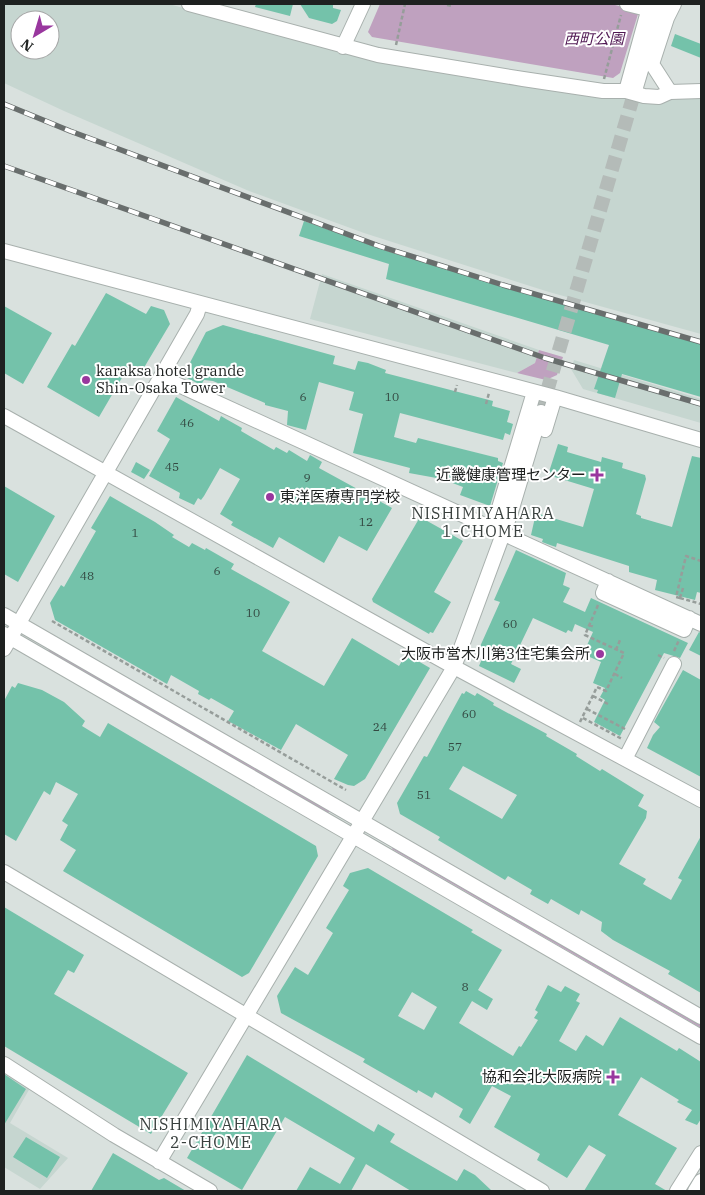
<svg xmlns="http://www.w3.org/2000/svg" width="705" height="1195" viewBox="0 0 705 1195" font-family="'IBM Plex Serif','Noto Sans JP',serif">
<rect width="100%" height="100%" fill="#d9e1de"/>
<path fill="#c6d6d0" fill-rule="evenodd" d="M4 4H169L283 36 679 96 701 95V334L549 292 364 233 249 191 64 111 4 83ZM20 20H50V50H20Z
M322 274 539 350 535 363 517 373 310 319Z
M574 360 701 399V423L583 389 571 369Z
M4 1071 30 1088 10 1123 68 1158 40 1189 4 1167Z"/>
<path fill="#bfa1bf" d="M380 4H611L635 10 638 14 620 73 613 78 372 37 368 32Z
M539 350 563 357 557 375 546 380 517 373 535 363Z
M49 649 330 811 328 813 48 652Z
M394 846 701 1024V1028L392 849Z"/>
<path fill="#74c2aa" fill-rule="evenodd" d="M256 4H293L290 16 255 7Z
M300 4H333V8L341 10 337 21 332 24 309 18Z
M675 34 701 44V58L671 46Z
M304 221 393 253 701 344V397L622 374 615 398 597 393 598 390 594 389 609 345 386 279 389 264 299 236Z
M106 293 146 314 151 306 164 310 170 324 142 371 130 364 99 417 47 387 72 344 75 346Z
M4 306 52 333 23 384 4 373Z
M223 325 335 356 333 364 355 370 358 361 368 363 386 370 385 373 493 401 492 406 510 411 507 422 513 424 510 435 505 433 503 440 400 413 394 437 416 443 418 438 498 458V461L503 463 490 506 460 495 463 487 442 479 409 473 410 468 353 453 363 414 349 410 354 392 319 382 306 430 287 425 288 411 265 405V403L213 381 204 380 201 385 183 376 206 332Z
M176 397 219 421 221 416 226 419 242 428 241 431 274 450 276 447 287 453 289 450 307 461 310 455 322 462 319 468 392 508 367 551 339 536 324 563 279 537 273 548 231 525 233 522 220 514 240 479 220 468 204 496 201 500 198 498 194 505 179 498 180 493 149 476 170 439 157 431Z
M558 444 568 447 567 452 601 462 602 457 623 463 622 468 645 475 646 479 636 514 641 516V518L672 527 692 456 701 458V593L697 592 695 600 655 590 657 580 629 572V566L557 543 556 547 550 545 542 542 543 539 531 535 536 513 583 527 594 489 548 475Z
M136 462 150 470 144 479 131 472Z
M4 486 55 516 18 582 4 574Z
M110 496 155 522 174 535 172 537 189 547 192 543 205 550 206 548 234 564 231 569 290 602 262 651 324 686 352 638 399 666 406 654 430 668 365 779 354 786 348 785 334 779 348 755 296 724 281 750 228 721 234 711 211 698 209 700 198 694 199 691 171 675 167 684 55 620 50 603 61 585 64 587 96 531 91 528Z
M420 517 463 541 434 592 451 602 433 633 430 632 429 634 373 602 372 599Z
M516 550 566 573 563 585 570 588 563 602 585 612 591 598 688 643 680 658 664 653 620 736 594 722 605 700 600 697 605 688 593 683 601 662 583 654 593 632 575 624 572 632 568 630 566 633 533 618 511 664 521 669 514 683 479 666 484 654 478 651 500 602 494 600Z
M699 632 701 633V656L689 650Z
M683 670 701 680V777L647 748 653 735 660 727 654 722Z
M18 683 42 690 64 702 85 721 82 726 100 737 108 723 316 846 318 856 249 973 242 977 63 871 76 850 60 840 68 825 62 821 78 794 56 782 50 795 44 791 16 841 4 834V701L12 686 15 688Z
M466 691 475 696 477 693 494 703 493 705 547 734 546 736 577 754 576 756 600 771 602 769 644 795 638 806 647 811 646 818 619 864 646 879 643 884 671 900 682 880 678 878 701 836V993L668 974 670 971 613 940 601 931 602 922 581 910 579 915 551 899 548 904 530 894 532 890 508 876 505 880 438 840 440 837 400 814 397 803 424 756 427 757 462 693 464 694ZM463 766 517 795 502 819 449 789Z
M368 868 473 930 471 932 502 950 478 990 493 999 487 1010 472 1001 459 1023 513 1056 519 1046 521 1047 538 1020 534 1018 538 1012 535 1010 548 985 561 992 565 986 580 994 576 1001 580 1003 559 1041 576 1051 586 1035 603 1046 620 1017 677 1051 679 1048 701 1062V1119L697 1125 685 1120 692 1110 677 1102 679 1100 641 1077 618 1115 677 1148 655 1184 667 1191H584L606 1155 589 1145 567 1178 537 1160 540 1154 494 1127 511 1096 492 1086 470 1124 459 1117 463 1109 435 1092 432 1098 418 1090 417 1093 363 1062 365 1059 281 1013 277 996 295 967 308 975 333 933 326 928 349 890 343 886 350 873ZM412 992 437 1007 424 1030 398 1016Z
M4 907 84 955 74 973 68 970 54 994 188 1073 151 1134 4 1046Z
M247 1055 374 1132 378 1124 395 1134 390 1142 457 1181 464 1169 475 1175 492 1191H411L366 1164 351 1191H296L310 1167 340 1184 355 1158 285 1117 242 1190 187 1158Z
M4 1074 26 1089 4 1125Z
M26 1137 60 1157 47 1178 13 1157Z
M113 1153 159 1180 164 1178 186 1191H91Z"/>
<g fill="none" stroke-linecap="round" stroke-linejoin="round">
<path stroke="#b4bbb8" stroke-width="14" stroke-dasharray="14 7" stroke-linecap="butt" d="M541 412 636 87"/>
<g stroke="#a8b0ad" stroke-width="16">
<path id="minor" d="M189 4 378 55 523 79 603 91H626L644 96 659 97 670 92 701 91
M627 4 647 9
M343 47 363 4
M636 87 658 13 663 4
M626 91 650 4
M670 92 652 64 667 18 674 4
M4 251 555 397 701 440
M161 377 701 624
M4 416 454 667 701 800
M545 430 555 397
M502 534 496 518 534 392
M608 581 603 593 684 630 689 618
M4 615 701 1017
M4 634 701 1037
M4 649 197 314 200 304
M625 759 674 664
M4 872 542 1191
M4 1064 114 1135 210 1191
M159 1162 454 667 510 515 541 412
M677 1191 701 1153
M695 1191 701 1181"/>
</g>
<path stroke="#969d9a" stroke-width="2.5" stroke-dasharray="4 2.5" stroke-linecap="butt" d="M447 5 453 6
M396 45 405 4
M604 79 621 15
M455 392 457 385
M486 404 489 393
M680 598 676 597 686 556 701 561
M680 598 701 604
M680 598 683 588
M52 621 346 790
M589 625 595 627
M616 650 620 640
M674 651 679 640
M658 655 664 658
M615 674 622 678
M593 696 608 704
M587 709 625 729
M583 718 622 739
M580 722 597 687 606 691 624 653 585 635 598 605"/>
<use href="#minor" stroke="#fff" stroke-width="14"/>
<g stroke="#696e6d" stroke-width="5.5">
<path id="rail" d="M4 104 70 131 379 246 503 285 701 342
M4 166 545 358 701 404"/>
</g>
<use href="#rail" stroke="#fff" stroke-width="4" stroke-dasharray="11" stroke-linecap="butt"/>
</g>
<g fill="#99379e" stroke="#fff" stroke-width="2">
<circle cx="86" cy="380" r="5"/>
<path d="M594.5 467.5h5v5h5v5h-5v5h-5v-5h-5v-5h5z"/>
<circle cx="270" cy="497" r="5"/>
<circle cx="600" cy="654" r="5"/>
<path d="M610.5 1069.5h5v5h5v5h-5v5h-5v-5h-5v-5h5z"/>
</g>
<g text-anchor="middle" stroke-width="4" stroke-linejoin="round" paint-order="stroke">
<g font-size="12" fill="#344942">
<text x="303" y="401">6</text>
<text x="392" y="401">10</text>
<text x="187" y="427">46</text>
<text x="172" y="471">45</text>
<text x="307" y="482">9</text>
<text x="366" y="526">12</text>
<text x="135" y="537">1</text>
<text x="217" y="575">6</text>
<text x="87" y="580">48</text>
<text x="253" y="617">10</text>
<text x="510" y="628">60</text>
<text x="469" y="718">60</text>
<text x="380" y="731">24</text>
<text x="455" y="751">57</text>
<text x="424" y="799">51</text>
<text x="465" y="991">8</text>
</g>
<g font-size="15" font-style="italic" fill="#501853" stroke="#fff">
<text x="594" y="44">西町公園</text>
</g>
<g font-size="15" fill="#1e2120" stroke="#fff" text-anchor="end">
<text x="96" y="376" text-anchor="start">karaksa hotel grande<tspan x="96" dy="17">Shin-Osaka Tower</tspan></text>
<text x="586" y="480">近畿健康管理センター</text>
<text x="280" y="502" text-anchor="start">東洋医療専門学校</text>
<text x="590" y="659">大阪市営木川第3住宅集会所</text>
<text x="602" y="1082">協和会北大阪病院</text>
</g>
<g font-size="16" letter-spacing="1" fill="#39403e" stroke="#fff">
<text x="483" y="519">NISHIMIYAHARA<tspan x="483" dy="18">1-CHOME</tspan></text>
<text x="211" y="1130">NISHIMIYAHARA<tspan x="211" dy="18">2-CHOME</tspan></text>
</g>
</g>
<rect width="705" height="1195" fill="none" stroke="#1e2120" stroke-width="10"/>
<g transform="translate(35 35) rotate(218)"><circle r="24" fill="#ffffff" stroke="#a5a6a6"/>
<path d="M0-4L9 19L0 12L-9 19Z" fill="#99379e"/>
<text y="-8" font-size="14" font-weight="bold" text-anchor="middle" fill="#1e2120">N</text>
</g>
</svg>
